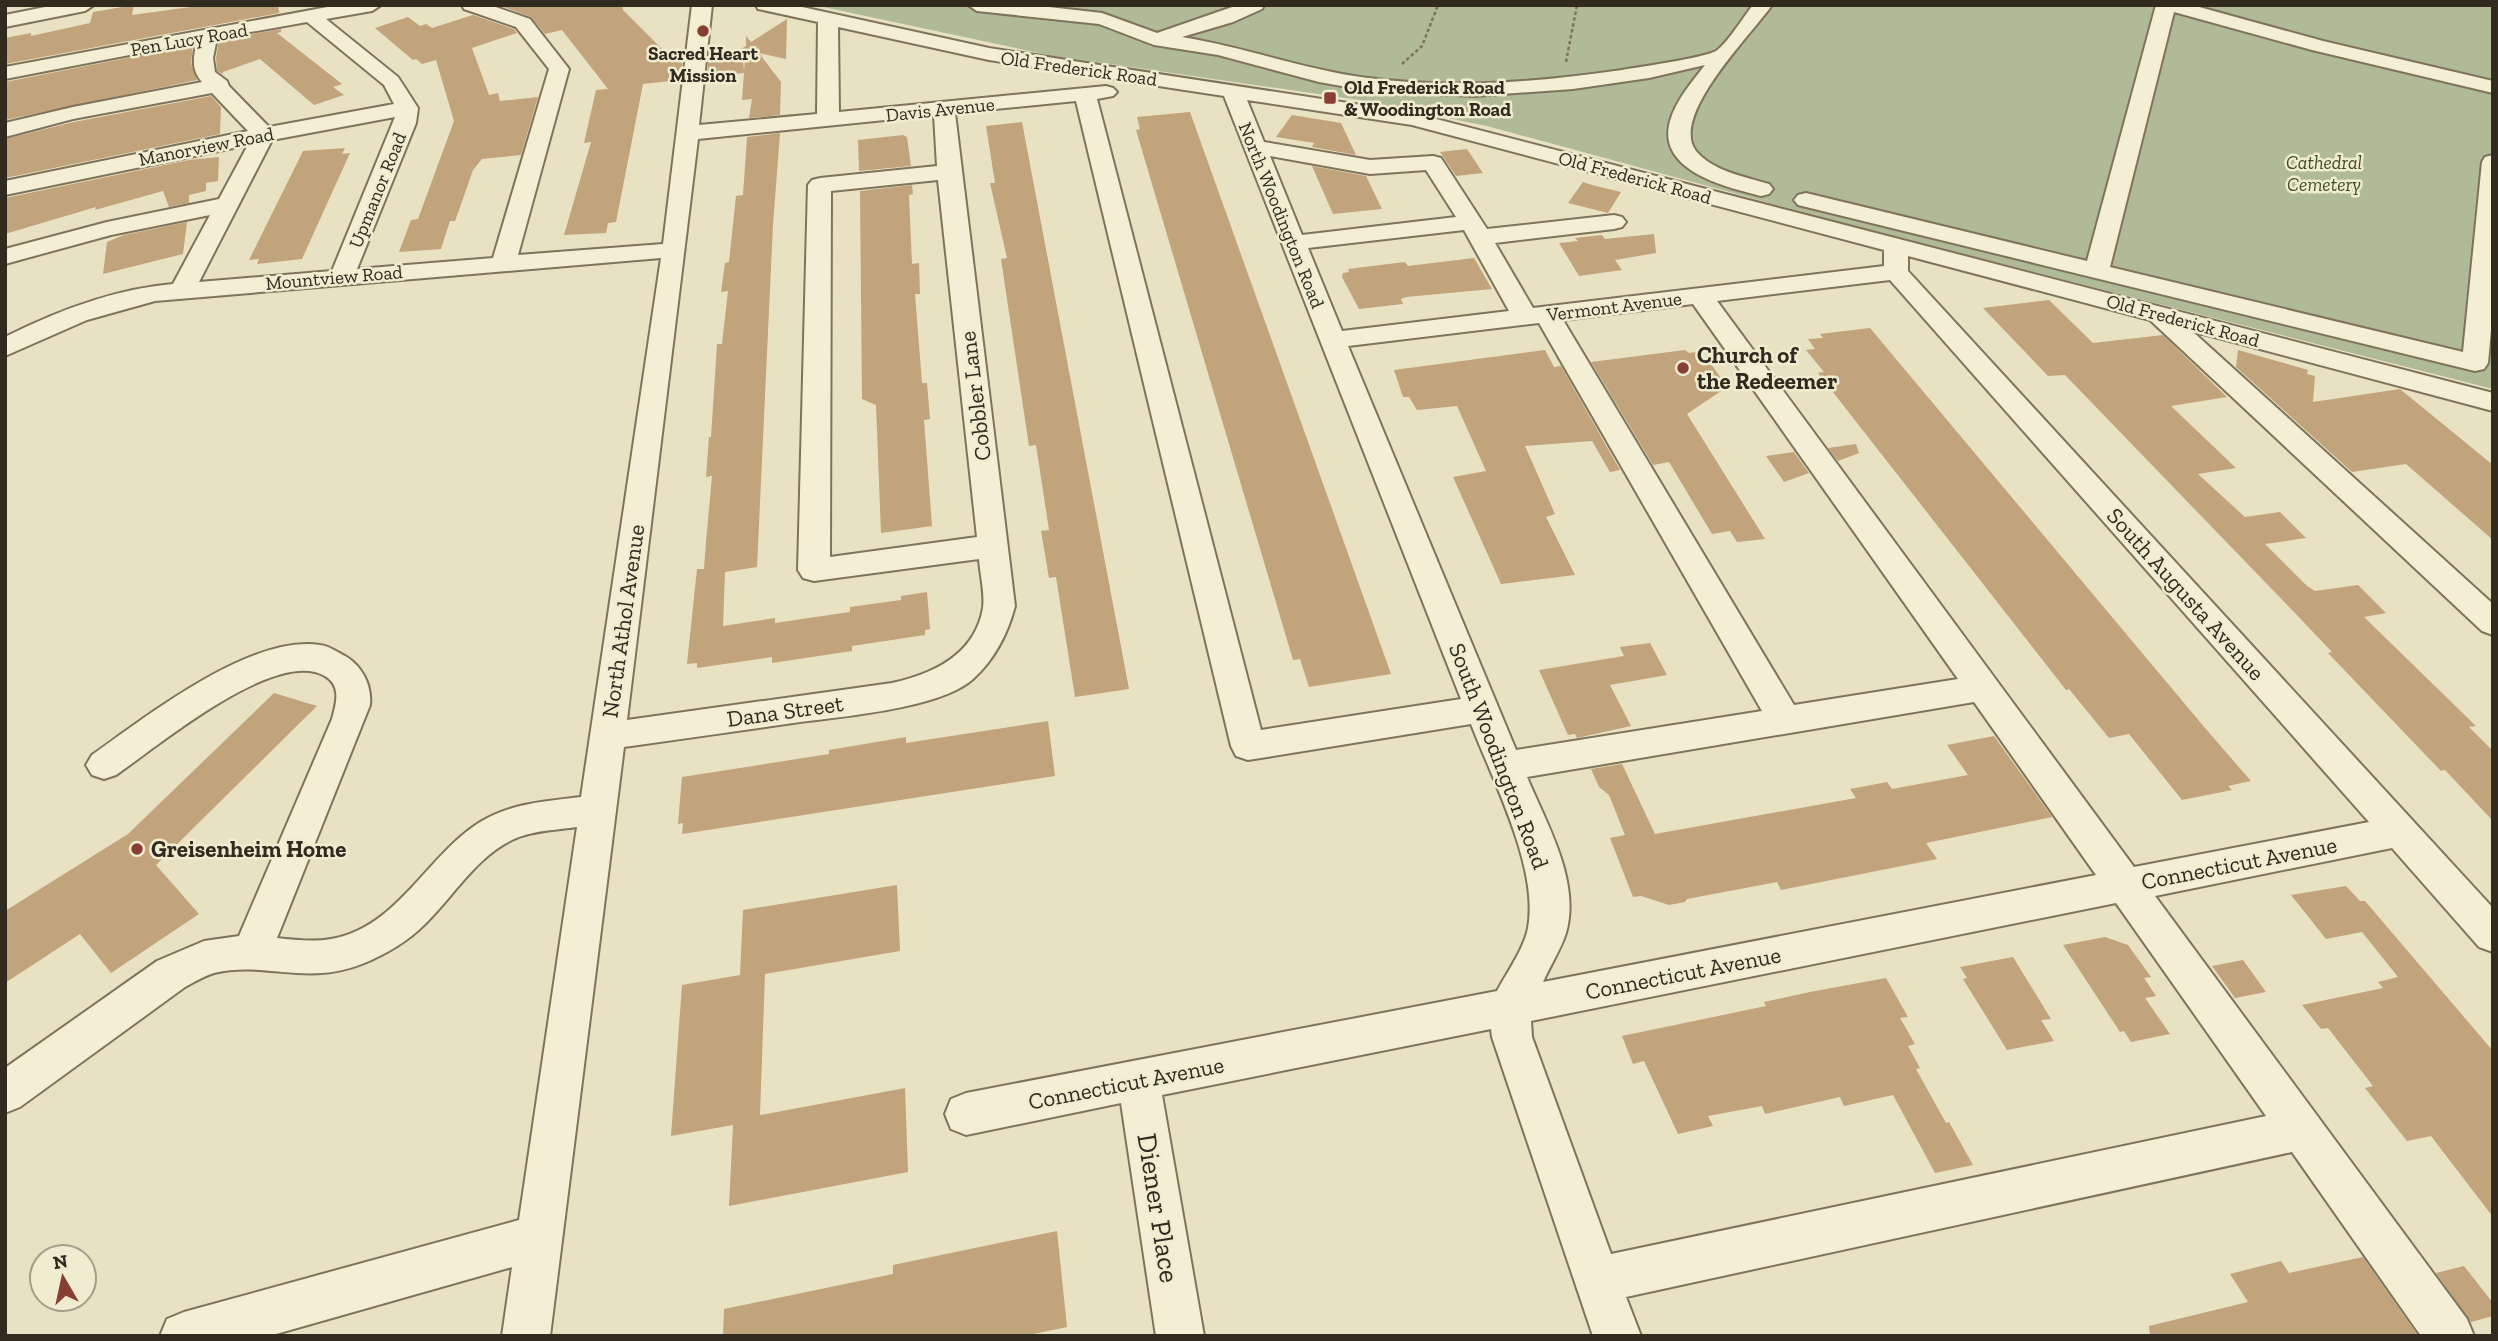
<svg xmlns="http://www.w3.org/2000/svg" width="2498" height="1341" viewBox="0 0 2498 1341" font-family="'Zilla Slab',serif">
<rect width="100%" height="100%" fill="#e8e2c2"/>
<path fill="#b0ba96" d="M814 5H2493V389L1876 232 1487 126 1359 100 1048 55Z"/>
<path fill="#c1a37c" d="M134 5 132 15 205 5H278L279 13 5 64V38L31 33V36L90 23 93 12Z
M622 5 623 10 670 57 683 56 680 80 643 84 616 222 608 223 606 233 564 235 591 142 584 143 596 90 608 89 562 30 545 34 531 17 501 6Z
M473 15 514 29 517 33 472 48 489 95 498 93 500 101 538 97 521 155 482 159 473 170 459 210 455 221H450L441 249 399 252 411 220 418 219 454 121 436 60 422 64 416 59 413 60 375 28 408 17 420 26 426 24 432 28Z
M787 19 786 59 759 53 781 82 780 115 749 118 752 99 742 100 744 73 707 77 709 53 742 50 744 71 746 50 741 49 746 46V36L751 42Z
M281 29V32L277 33 342 84 333 87 344 95 314 105 260 59 223 72V74L217 71 216 58 219 40Z
M193 45 191 63 197 80 5 120V82Z
M211 96 221 107 220 134 5 178V139L74 122Z
M1190 112 1336 520 1391 674 1309 687 1300 659 1293 660 1136 130 1140 129 1137 117Z
M1292 115 1341 123 1356 155 1312 147 1314 143 1276 137Z
M1022 122 1129 689 1075 697 1056 577 1049 578 1041 531 1049 530 1036 445 1029 446 1001 259 1007 258 990 183H995L986 126Z
M780 133 773 225 757 567 725 572 723 626 775 618V623L850 612V607L901 600V596L927 592 930 629 925 630V635L852 646V651L772 663V657L697 668V663L687 664 697 569H704L706 542 712 476 706 477 709 437H711L717 344H722L728 291 721 292 725 263 729 262 736 196 743 195 747 137Z
M903 135 907 137 911 166 859 171 858 140Z
M345 148 342 154 350 153 302 259 257 264 259 259 249 260 303 151Z
M1467 149 1483 173 1456 176 1440 152Z
M219 157 218 181 206 183V191L189 195V203L169 207 163 191 95 210 96 207 5 234V198L189 160Z
M1312 166 1366 176 1382 209 1333 214Z
M1583 182 1592 185 1621 192 1608 213 1568 203Z
M912 185 913 194 909 195 912 264 919 263 920 294H915L922 383H927L930 419 924 420 932 526 881 533 876 405 862 399 860 191Z
M187 222 183 254 103 274 107 242 124 235Z
M1654 234 1656 253 1615 260 1622 270 1579 276 1559 243 1578 241 1575 238 1602 235 1605 239Z
M1474 258 1492 289 1406 297 1401 299 1403 304 1359 309 1342 277 1343 273 1349 272 1348 269 1405 262 1408 266Z
M2049 300 2093 343 2163 335 2227 397 2171 406 2236 468 2198 474 2245 517 2280 512 2306 538 2265 544 2307 586 2315 591 2358 585 2386 613 2364 617 2476 726 2469 727 2493 751V821L2445 770 2441 771 2395 723 2328 653 2332 652 2293 611 2065 375 2048 376 1983 308Z
M1870 328 2205 728 2251 781 2228 786 2232 790 2182 800 2129 734 2109 738 2069 689 2066 690 1818 373 1824 372 1806 350 1815 349 1808 339 1823 338 1820 334Z
M1545 350 1554 367 1561 366 1620 470 1610 472 1592 441 1525 446 1555 514 1546 517 1575 575 1501 584 1453 477 1486 471 1457 406 1417 410 1409 397H1403L1394 370Z
M1685 350 1689 353 1697 352 1701 358H1707L1727 387 1687 414 1765 539 1737 542 1730 531 1712 534 1669 462 1653 465 1591 362Z
M2238 350 2308 370 2307 374 2315 376 2313 402 2400 389 2493 465V540L2406 464 2352 472 2236 367Z
M1856 444 1859 453 1838 461 1828 448Z
M1794 452 1809 473 1784 482 1766 456Z
M1650 643 1667 675 1610 685 1631 726 1577 738 1575 734 1568 735 1539 670 1624 656 1620 647Z
M274 693 317 706 156 865 199 914 111 973 80 934 5 983V911L128 834Z
M1048 721 1055 776 682 834 683 823 678 824 682 777 829 754V750L906 737V743Z
M1994 736 2052 817 1926 843 1937 859 1781 890 1777 882 1687 899 1685 902 1669 905 1641 896 1633 897 1610 838 1625 835 1609 795 1599 787 1591 769 1622 764 1655 834 1856 798 1850 789 1887 782 1892 789 1968 775 1947 745Z
M897 885 900 951 765 974 760 1115 905 1088 908 1172 729 1206 733 1125 671 1136 682 985 740 975 743 910Z
M2346 886 2360 901H2365L2493 1051V1217L2431 1136 2407 1141 2365 1088 2373 1086 2328 1028 2321 1029 2302 1005 2383 988 2378 982 2398 977 2362 932 2326 939 2291 895Z
M2105 937 2128 945 2151 977 2144 978 2156 996 2145 998 2170 1034 2131 1042 2124 1031 2120 1032 2063 945Z
M2013 957 2051 1019 2041 1020 2054 1041 2007 1050 1963 979 1967 978 1960 967Z
M2243 960 2266 992 2235 998 2212 966Z
M1886 978 1908 1017 1900 1018 1915 1044 1908 1046 1920 1068 1916 1069 1946 1123 1949 1122 1973 1165 1935 1173 1893 1095 1844 1106 1840 1097 1765 1114 1762 1106 1708 1116 1713 1126 1678 1134 1644 1061 1633 1064 1622 1036 1766 1006 1764 1002 1810 992Z
M1057 1231 1067 1327 1024 1336H723L724 1309 893 1274V1265Z
M2363 1257 2418 1336H2150L2149 1326 2248 1302 2230 1274 2281 1261 2289 1273Z
M2464 1266 2493 1303V1316L2471 1322 2436 1273Z"/>
<g fill="none" stroke-linecap="round" stroke-linejoin="round">
<g stroke="#7f745b" stroke-width="4">
<path id="minor" d="M55 5H94L85 11 5 27V15Z
M338 5H381L372 11 326 19 398 77 418 108 416 123 357 269 493 258 549 69 516 27 464 9 462 5H490L530 19 569 69 518 255 663 244 692 5H712L699 125 817 114 818 22 758 9 756 5H793L989 48 1413 113 2493 393V411L2192 331 2493 604V635L2482 631 2150 320 1908 256V271L2493 908V952L2479 947 2392 848 2155 896 2467 1319 2474 1336H2421L2292 1152 1626 1297 1641 1336H1593L1492 1037 1491 1029 1162 1095 1204 1336H1156L1121 1103 966 1135 951 1129 945 1114 951 1099 966 1093 1497 991C1507 972 1524 949 1528 928 1539 868 1493 781 1471 724L1248 760 1236 756 1231 746 1076 101 955 113 1015 606C1008 633 994 660 973 679 940 709 838 717 793 723 737 731 680 739 624 747L550 1336H502L512 1267 269 1336H160L167 1319 184 1312 519 1220 577 827C558 830 537 830 519 837 479 852 454 896 425 924 407 942 386 954 362 964 306 986 266 961 214 973 204 976 194 982 185 987L20 1107 5 1113V1068L157 961 204 941 239 936 332 719C336 704 342 686 325 676 276 647 158 746 116 775L104 779 92 775 86 765 92 755C146 717 251 634 320 645 329 646 337 652 345 656 362 666 372 685 370 705L277 938C295 940 313 942 331 939 398 928 428 853 482 821 512 803 548 801 581 797L661 258 155 301 87 320 5 356V337C57 311 114 289 173 284L210 215 111 235 5 264V249L107 222 219 199 248 145 5 195V181L248 131 212 93 73 119 5 137V123L73 107 202 82C191 70 193 57 197 42L5 79V67ZM307 22 384 85 394 104 269 127 229 86 227 81 215 72 213 58 217 38ZM838 27 989 60 1224 96 1461 699 1261 730 1097 99 1113 96 1117 92 1113 88 1106 86 839 112ZM1247 100 1412 125 1884 250V266L1533 308 1495 243 1614 229 1622 227 1626 222 1622 217 1614 215 1487 229 1441 158 1433 156 1370 160 1264 142ZM934 115 937 166 820 178 812 180 808 185 798 570 803 578 814 581 979 559C980 574 985 593 983 608 975 655 933 674 892 683L627 720 698 139ZM395 117 332 271 199 282 272 140ZM1270 156 1370 174 1426 170 1456 217 1302 235ZM938 180 977 537 830 557 831 191ZM1464 230 1509 311 1342 331 1308 248ZM1890 280 2369 822 2134 867 1717 301ZM1693 304 1958 679 1794 705 1563 320ZM1539 323 1762 711 1516 750 1348 346ZM1974 702 2096 875 1543 982C1550 966 1561 949 1566 933 1581 881 1546 823 1527 777ZM2116 903 2266 1116 1611 1254 1532 1037 1531 1021Z
M968 5H1031L1102 13 1157 33 1238 5H1264L1262 9 1233 22 1182 37C1245 47 1305 70 1368 78 1452 89 1539 82 1622 70 1639 67 1704 58 1716 51 1727 44 1744 16 1753 5H1772C1752 34 1669 116 1696 151 1712 171 1746 177 1769 184L1773 189 1769 194 1761 196C1726 187 1656 171 1670 121 1676 100 1692 82 1705 65L1649 78 1573 89 1474 96 1370 91 1319 82 1218 55 1154 45 1099 24 977 11Z
M2156 5H2192L2323 41 2493 81V93L2312 50 2174 12 2110 267 2463 352 2482 162 2485 157 2493 155V308L2488 363 2484 369 2475 371 1798 205 1794 200 1798 195 1806 193 2087 261Z"/>
</g>
<path stroke="#7f745b" stroke-width="2.5" stroke-dasharray="3.5 2.5" stroke-linecap="butt" d="M1566 62 1577 5
M1402 64 1422 46 1438 5"/>
<use href="#minor" fill="#f4efd4" fill-rule="evenodd"/>
</g>
<g fill="#873f33" stroke="#f0ecd0" stroke-width="2.5">
<circle cx="703" cy="31" r="7"/>
<rect x="1323" y="91" width="14" height="14" rx="3.5"/>
<circle cx="1683" cy="368" r="7"/>
<circle cx="137" cy="849" r="7"/>
</g>
<g text-anchor="middle" stroke-width="5" stroke-linejoin="round" paint-order="stroke">
<g font-size="19" fill="#312a1e" stroke="#f0ecd0">
<text transform="translate(189 39) rotate(-10)" y="7">Pen Lucy Road</text>
<text transform="translate(1079 68) rotate(8)" y="7">Old Frederick Road</text>
<text transform="translate(940 109) rotate(-6)" y="7">Davis Avenue</text>
<text transform="translate(206 146) rotate(-11)" y="7">Manorview Road</text>
<text transform="translate(1635 177) rotate(15)" y="7">Old Frederick Road</text>
<text transform="translate(377 190) rotate(-68)" y="7">Upmanor Road</text>
<text transform="translate(1282 215) rotate(68)" y="7">North Woodington Road</text>
<text transform="translate(334 277) rotate(-5)" y="7">Mountview Road</text>
<text transform="translate(1614 306) rotate(-7)" y="7">Vermont Avenue</text>
<text transform="translate(2183 320) rotate(15)" y="7">Old Frederick Road</text>
</g>
<g font-size="19" font-weight="bold" fill="#312a1e" stroke="#f0ecd0">
<text x="703" y="60">Sacred Heart<tspan x="703" dy="22">Mission</tspan></text>
<text x="1344" y="94" text-anchor="start">Old Frederick Road<tspan x="1344" dy="22">&amp; Woodington Road</tspan></text>
</g>
<g font-size="19" font-style="italic" fill="#3c4b27" stroke="#f0ecd0">
<text x="2324" y="169">Cathedral<tspan x="2324" dy="22">Cemetery</tspan></text>
</g>
<g font-size="23" font-weight="bold" fill="#312a1e" stroke="#f0ecd0" text-anchor="start">
<text x="1697" y="363">Church of<tspan x="1697" dy="26">the Redeemer</tspan></text>
<text x="151" y="857">Greisenheim Home</text>
</g>
<g font-size="23" fill="#312a1e" stroke="#f0ecd0">
<text transform="translate(975 396) rotate(-97)" y="8">Cobbler Lane</text>
<text transform="translate(2186 594) rotate(48)" y="8">South Augusta Avenue</text>
<text transform="translate(623 621) rotate(-82)" y="8">North Athol Avenue</text>
<text transform="translate(785 711) rotate(-8)" y="8">Dana Street</text>
<text transform="translate(1499 756) rotate(69)" y="8">South Woodington Road</text>
<text transform="translate(2239 863) rotate(-11)" y="8">Connecticut Avenue</text>
<text transform="translate(1683 973) rotate(-11)" y="8">Connecticut Avenue</text>
<text transform="translate(1126 1083) rotate(-11)" y="8">Connecticut Avenue</text>
</g>
<g font-size="28" fill="#312a1e" stroke="#f0ecd0">
<text transform="translate(1159 1208) rotate(81)" y="10">Diener Place</text>
</g>
</g>
<rect width="2498" height="1341" fill="none" stroke="#312a1e" stroke-width="14"/>
<g transform="translate(63 1278) rotate(351)"><circle r="33" fill="#f0ecd0" stroke="#a49e89" stroke-width="2"/>
<path d="M0-5L12 26L0 18L-12 26Z" fill="#873f33"/>
<text y="-10" font-size="19" font-weight="bold" text-anchor="middle" fill="#312a1e">N</text>
</g>
</svg>
